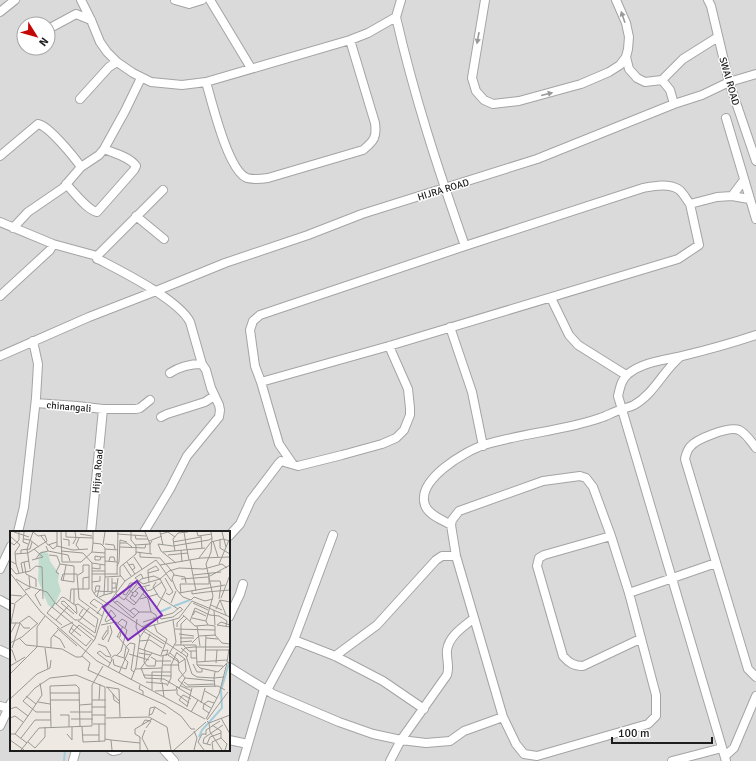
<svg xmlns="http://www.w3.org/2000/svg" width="756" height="761" viewBox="0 0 756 761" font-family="Signika,sans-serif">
<rect width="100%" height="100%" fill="#eeeae3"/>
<path fill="#dbdada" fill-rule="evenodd" d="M0 0H756V761H0ZM24 24H48V48H24ZM11 532H229V750H11Z"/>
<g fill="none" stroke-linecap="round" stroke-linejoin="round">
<path stroke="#a4cddb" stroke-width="2" d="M64 761 65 750"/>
<g stroke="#a4a4a4" stroke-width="10">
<path id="minor" d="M81 0 91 20 100 42 107 52 117 62 133 73 151 82 182 85 206 82 350 40 368 33 396 17 401 0
M175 0 189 4 202 0
M210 0 251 68
M485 0 472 78 476 91 484 100 493 104 519 101 581 84 609 72 620 65 626 57 628 49 629 37 626 23 616 0
M708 0 711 6 729 82 756 161
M0 12 15 0
M396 17C414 96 438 169 465 246
M52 27 76 14 91 20
M626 57 629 69 637 78 645 82 662 80 683 59 718 37
M662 80 670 90 674 104
M206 82C212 102 228 171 247 178 254 180 261 179 268 178L363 150C374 141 377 137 375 123L350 40
M80 99 109 67 117 62
M726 118 756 219
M0 156 38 124C49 126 74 157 81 167
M66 184C74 192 87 210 97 212L134 170 136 166C130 157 114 153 104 149
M732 196 744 180
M136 216 164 239
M0 222 53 244 97 256V259L100 260C123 272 179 300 190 322L202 364
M13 228 28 212 63 188 81 167 99 155 104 149 125 111 141 78
M97 256 163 190
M0 296 50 250 53 244
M551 298 569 335 578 345 626 375
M450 327 472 392 483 446
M0 356 89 317 156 291 225 263 308 235 362 214 537 159 674 104 702 95 729 82 756 74
M261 382 389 346 678 259 699 245 690 204
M36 403 77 406 103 409H136L140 408 150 400
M161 417 167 414 205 402 214 396
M756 448C752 443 746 433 739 430 729 426 696 439 690 447 687 450 686 455 685 459L748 669 756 677
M292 463 279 444 261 382 255 366 250 330 253 321 260 315 465 246 643 188C654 186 668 183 678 189 683 192 686 199 690 204L717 197 732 196 749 199
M451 525C443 520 428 515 425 505 416 480 465 451 484 445 522 433 563 431 600 418 607 416 613 412 620 410 625 408 630 407 634 405 654 394 663 371 680 357
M18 532 24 507 36 398 38 364 33 341
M91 532 103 409
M144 532 170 489 187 456 219 417 220 410 219 405 211 388 206 370 202 364C191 364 179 367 170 373
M229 536 240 524 251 500 279 463 281 461 298 466 342 455 382 444 396 438 404 430 410 415V408L408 389 389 346
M611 536 544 555 539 558 537 566 563 656C569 663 574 666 583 666L640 639
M0 569 11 546
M629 593 611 536 593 487 586 478 580 476 543 481 459 511 452 520 451 525 456 556 503 717 516 744 524 754 537 756 648 724 656 716V695L629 593 716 563
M0 600 11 606
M229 617 240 594 243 584
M294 640 335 656 383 681 424 709
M0 650 11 655
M335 656 377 625 436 560 442 556H456
M229 667 273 694 339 722 373 734 401 740 426 743 450 741 464 731 503 717
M267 690 294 640 333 535
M0 706 8 708
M0 726 11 703
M229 740 248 744
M111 750 113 751 118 750
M164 750 174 761
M725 756 734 748 756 696
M73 761 76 750
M243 761 264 689
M390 761 401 740 447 675C450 666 446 658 447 650 449 636 463 627 473 619
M672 761 722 748
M726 761 618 396C620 388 621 380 628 374 643 362 664 360 682 356 707 350 732 343 756 335"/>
</g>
<use href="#minor" stroke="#fff" stroke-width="8"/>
</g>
<defs><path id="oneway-solid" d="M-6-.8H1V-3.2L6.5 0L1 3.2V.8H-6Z"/></defs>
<g fill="#999">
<use href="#oneway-solid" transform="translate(623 17) rotate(-109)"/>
<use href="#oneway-solid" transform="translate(478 38) rotate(100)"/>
<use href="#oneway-solid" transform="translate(547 94) rotate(-14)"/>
</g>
<g text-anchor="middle" stroke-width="3" stroke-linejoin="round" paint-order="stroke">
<g font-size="10" fill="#1d1d1d" stroke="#fff">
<text transform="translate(730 81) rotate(74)" y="4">SWAI ROAD</text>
<text transform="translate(443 189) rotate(-17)" y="4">HIJRA ROAD</text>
<text transform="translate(69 406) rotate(5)" y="4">chinangali</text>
<text transform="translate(97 471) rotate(-85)" y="4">Hijra Road</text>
</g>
</g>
<g transform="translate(10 531)">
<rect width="220" height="220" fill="#eeeae3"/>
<path d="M32 20 38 22 40 30 49 43 48 50 51 60 43 77 38 74 28 49 29 23Z" fill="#c0dccf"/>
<path fill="none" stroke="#a4cddb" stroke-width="2" d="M164 75 180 69M150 81 161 76M189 206 192 199 212 177 211 159 220 129"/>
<path fill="none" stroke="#9a9894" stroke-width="1" d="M4 1 19 6M14 1 13 11 18 13M51 1 52 31H71L82 21 83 12M56 1V6L83 7M83 1V12L91 13 95 17V46L111 45M135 1 140 13V22M150 1 153 14M174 1 176 13M187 1 188 5 202 3M212 1 216 16M70 3 82 5M107 3 136 5M151 3 158 1 165 6M125 4 126 8H138M0 5 10 14 5 21 6 33M31 5 38 14 47 11V1M191 5 192 17M69 7 66 14 69 18M202 7 201 21 196 33 203 65 196 90 198 94 205 95V104L212 112 220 113M14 8 20 9 29 16M53 8 59 9V15M210 8V17L220 23M139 10 152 5M203 10 208 26M0 11 4 14 9 9V1M163 11 191 6M201 11 213 8 220 10M110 12H117L122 16M63 13 66 7 65 1M95 13 104 14 105 18M176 13 179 29M39 14 43 18 47 15V11M93 14 95 1M125 14 140 13 142 10M47 15 63 19 78 18M110 16 135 17 136 13M17 18 20 38M17 18 23 1M95 18 108 19M171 19 172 31M38 20 58 24 60 30M51 20 73 22 82 32V59L86 65 176 125 182 143 187 146 204 147 205 156M165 20 163 8 168 2 178 1M82 21 95 22M126 21 142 23M153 21 195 17M130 22V26L150 27 155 33M5 23 18 22 37 10 35 4 28 5 23 1M11 23V19L20 18 22 11M39 24 47 25 50 33 64 35V51L51 49 53 43H67L69 68 92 85M158 24 178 22M91 26 90 29H85V25L91 26H95M124 26 132 38M189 27 201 11M26 28 30 22 38 20 36 15M22 29 33 26 24 18M180 29 186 60M0 30 6 33 9 42M19 30 14 31 16 43 26 48V56M95 30 107 31M99 30 100 26H104L105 30M117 31 125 43M82 32 95 34M166 32 151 20 148 13 163 15 199 9 202 7 201 1M113 33 121 45M156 33 164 43 162 48 166 58 173 66 181 69M209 33 219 9M119 34 123 33 125 37 122 39M150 34 162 51M107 35 109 31 110 9 117 11M1 37 6 43 20 40 26 35 32 36 33 68M82 37 90 38V34M82 40H95M0 42 31 81 87 130 195 188M13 42 11 32 14 31M138 42 149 39 146 35 138 39V42L139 51M49 43 46 41 50 33M82 43H108M107 43 108 1M68 44 73 41V34H79V58M164 44 175 46 176 52M183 44 211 41M200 45 220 34M133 47 131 43 125 47 133 53 150 48 156 59 146 78M155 47 163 61 159 64 156 62M6 48 18 55 37 61 45 72 65 89H70L79 77M171 48 198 46M53 50 56 34M115 50 110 44V36L126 23V15L121 9V1M200 50H210L211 54M82 51 90 50V45M146 51 143 56 149 66 168 78M127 52 132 56 140 54M123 53 116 64 113 63 120 52H127M135 56 137 60 141 59 152 51M102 57H106V52H102M73 58V47L79 46M15 59 20 57 19 45M119 59 123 62 129 56 134 61 126 72 120 67 123 62M85 60 86 55H90L87 66M98 60V47M182 60V63L196 61M196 61 220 59M169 62 215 54M171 62 170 53H199V42M84 63 86 60 106 61 108 47M106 63 114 69 131 48 144 45 150 48 159 40 169 37 194 38 212 33 217 37M133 63 138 68 141 81 146 84 148 92M0 64 12 65M94 64 102 62V47M122 64 125 66 128 62 125 60M89 66 94 64 95 46M115 67 124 74 126 72M211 67 220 44M130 68 148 63M209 68 211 54M102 69 123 87 129 81M181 69 184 66 195 70 203 68M210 69 216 84M60 70 61 58H79M51 71 54 70 67 83M0 72 5 73 0 96M5 72 16 63M45 72 37 82 52 94M51 72 64 83M104 72 107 70 126 85M161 72 166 60M183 72 198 79M46 73 52 66 55 67 66 75 67 82M64 73V58M65 74 68 73 88 88 85 102M201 74 212 79M31 75 25 64 31 58M42 76 84 110M87 77 80 72 84 68 93 74 87 83M73 78 69 84 85 96M206 78 210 69 220 71M101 79 106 85 96 91 95 89ZM204 79 205 94M120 80 124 77 129 81H141M173 84 185 95 198 94M183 84 185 80 196 85M149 85 151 88 163 86 172 79M182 87 196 90M127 88 126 96 130 106M46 89 59 74M68 90 85 102M180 90 185 77 200 84 209 85 217 90 216 95M133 91 163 82 170 76 173 79M0 92H9L19 85 28 93M10 92 14 97H20M108 92 112 88 117 91 115 97M144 93 147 101 157 108 151 124M63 94 59 101 76 115 81 109M91 94 106 91 117 99 111 120 106 125M207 94 211 91 220 94M207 94 220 96M187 95 190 115M132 96 144 90V86M167 96V92L174 85M47 97 67 115M51 97 63 91M61 97 71 105M165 98 205 99M97 99 92 107 93 109 98 102V95M111 100 110 106H107L113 95M133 100 154 113M0 103 6 92M61 103 69 94 86 107M169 103 184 105M43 104 50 108 55 117M9 107 16 114 52 118 66 126H71L85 108 95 77 115 50 125 43 146 29 150 34 191 27 220 26M109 107 119 119 109 142M170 107H184M196 107 208 108M129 110 140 109 152 117M98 111 102 101 100 94M170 111 182 110M0 112 12 106 28 92M182 112 189 105 206 104M88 113 96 116 101 125M165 114H186L187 134 190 137 208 141 217 132M171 114V93L177 87M173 114 179 120H187M2 117 10 92M35 117 38 138M41 117V107L48 99M128 117 151 125 159 123 166 111 163 89M171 117 178 123 177 126M219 118 217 131 220 132M0 119H2L6 130M134 119 140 103M135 119 134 131 137 135H145L146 129 141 126M195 119H219M152 120 158 119 156 125M181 120V127H187M129 122 141 124M142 122 131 137 135 147 154 148 169 157 175 147 169 139 168 129 160 122M167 122 175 128 169 132M171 122 175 117 184 116H219M119 123 139 129M158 124 169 131M72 125 80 132 78 139 155 174 171 185 181 198H185M102 126 105 124 114 127 118 131 116 138 104 134 103 128M114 127 116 116 120 112 125 113 121 139 124 141M175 128 176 140 168 149 176 156 208 155 215 159M146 130H161M187 131 217 129M195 131 196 104M206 132 207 119M183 133 187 141H192V138M153 134H169M161 134 167 121M187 134 213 135M0 135 15 126M98 136 100 133V132L101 131 102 128 101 126 96 125 90 120 87 122 100 132M125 138 152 137M205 141 204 147 214 146M0 143 27 116V96L35 85M133 144 161 145M175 147 205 150M121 149 126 136 130 106 137 96 169 87 182 70 220 86M136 151 157 153M151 151 153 125M152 151 154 166M174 151 178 154 205 153M130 154 129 158 133 160V164M157 155 161 147V134M171 155 182 160M96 156 109 158 110 186M97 156 109 170M167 158V163L179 172M142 159V141H161M166 159 167 156 201 177M145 160 166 159M195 160 207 167M40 162H70M103 163 104 169 110 173M16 165 26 173M0 168 27 143 40 137 41 129M40 169H70M82 169H96M89 169 90 153M28 171 40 173M191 172 195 157M70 174 82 173M177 175 169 169 173 164 181 168M82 176H96M177 176 182 157M0 178 6 176 18 185 5 203M41 181H26L13 170 25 157 40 147 66 144 95 156V210L73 211 72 196M60 181H82M181 181 188 169M199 182 193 178 194 173 198 170 204 172M50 184H59V196M82 184H96M139 184 142 183 145 176 156 183M18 185 32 164 30 152M139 185 140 177 145 176M0 187 5 185 13 191M96 187 139 186 157 196 161 219M211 187 220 203M61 188H83M196 188 209 163 217 132M197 189 218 161M197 190 199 192 220 184M199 192 200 201 212 219M83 193H96M89 193V211M132 194 135 189 141 190 136 197M202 194 211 200V207M41 196 40 155 66 154 69 157 70 196M135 199 132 207 138 219M0 203H5L17 212M57 203 62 209V196M72 204H89M196 204V199L210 190M11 207 25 189H41M211 207 217 213 215 219M95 208 101 209 102 219M0 209 14 219M101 209 130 212M18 211 25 217 35 206V196M197 213 200 206 211 202M201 214 193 212 194 207 213 194M11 219 29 197 82 195V154L93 135M130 219V206L125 203V198L142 188M164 219 196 191M184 219 187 207 184 200M194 219 188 211 192 203H196M203 219 202 211 211 207"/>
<path fill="#7b2cbf" fill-opacity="0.15" stroke="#7b2cbf" stroke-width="2" d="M127 50 152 84 118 109 93 76Z"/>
<rect width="220" height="220" fill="none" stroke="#1d1d1d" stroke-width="2"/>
</g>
<g transform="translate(36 36) rotate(127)"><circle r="19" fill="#ffffff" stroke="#a5a5a5"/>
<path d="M0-3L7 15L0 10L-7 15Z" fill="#c40805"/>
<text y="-6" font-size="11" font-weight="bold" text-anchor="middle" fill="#1d1d1d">N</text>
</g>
<path d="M612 737v6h100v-6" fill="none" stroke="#1d1d1d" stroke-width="2"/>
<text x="618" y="737" font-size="12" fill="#1d1d1d" stroke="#ffffff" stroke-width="3" paint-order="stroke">100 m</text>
</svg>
